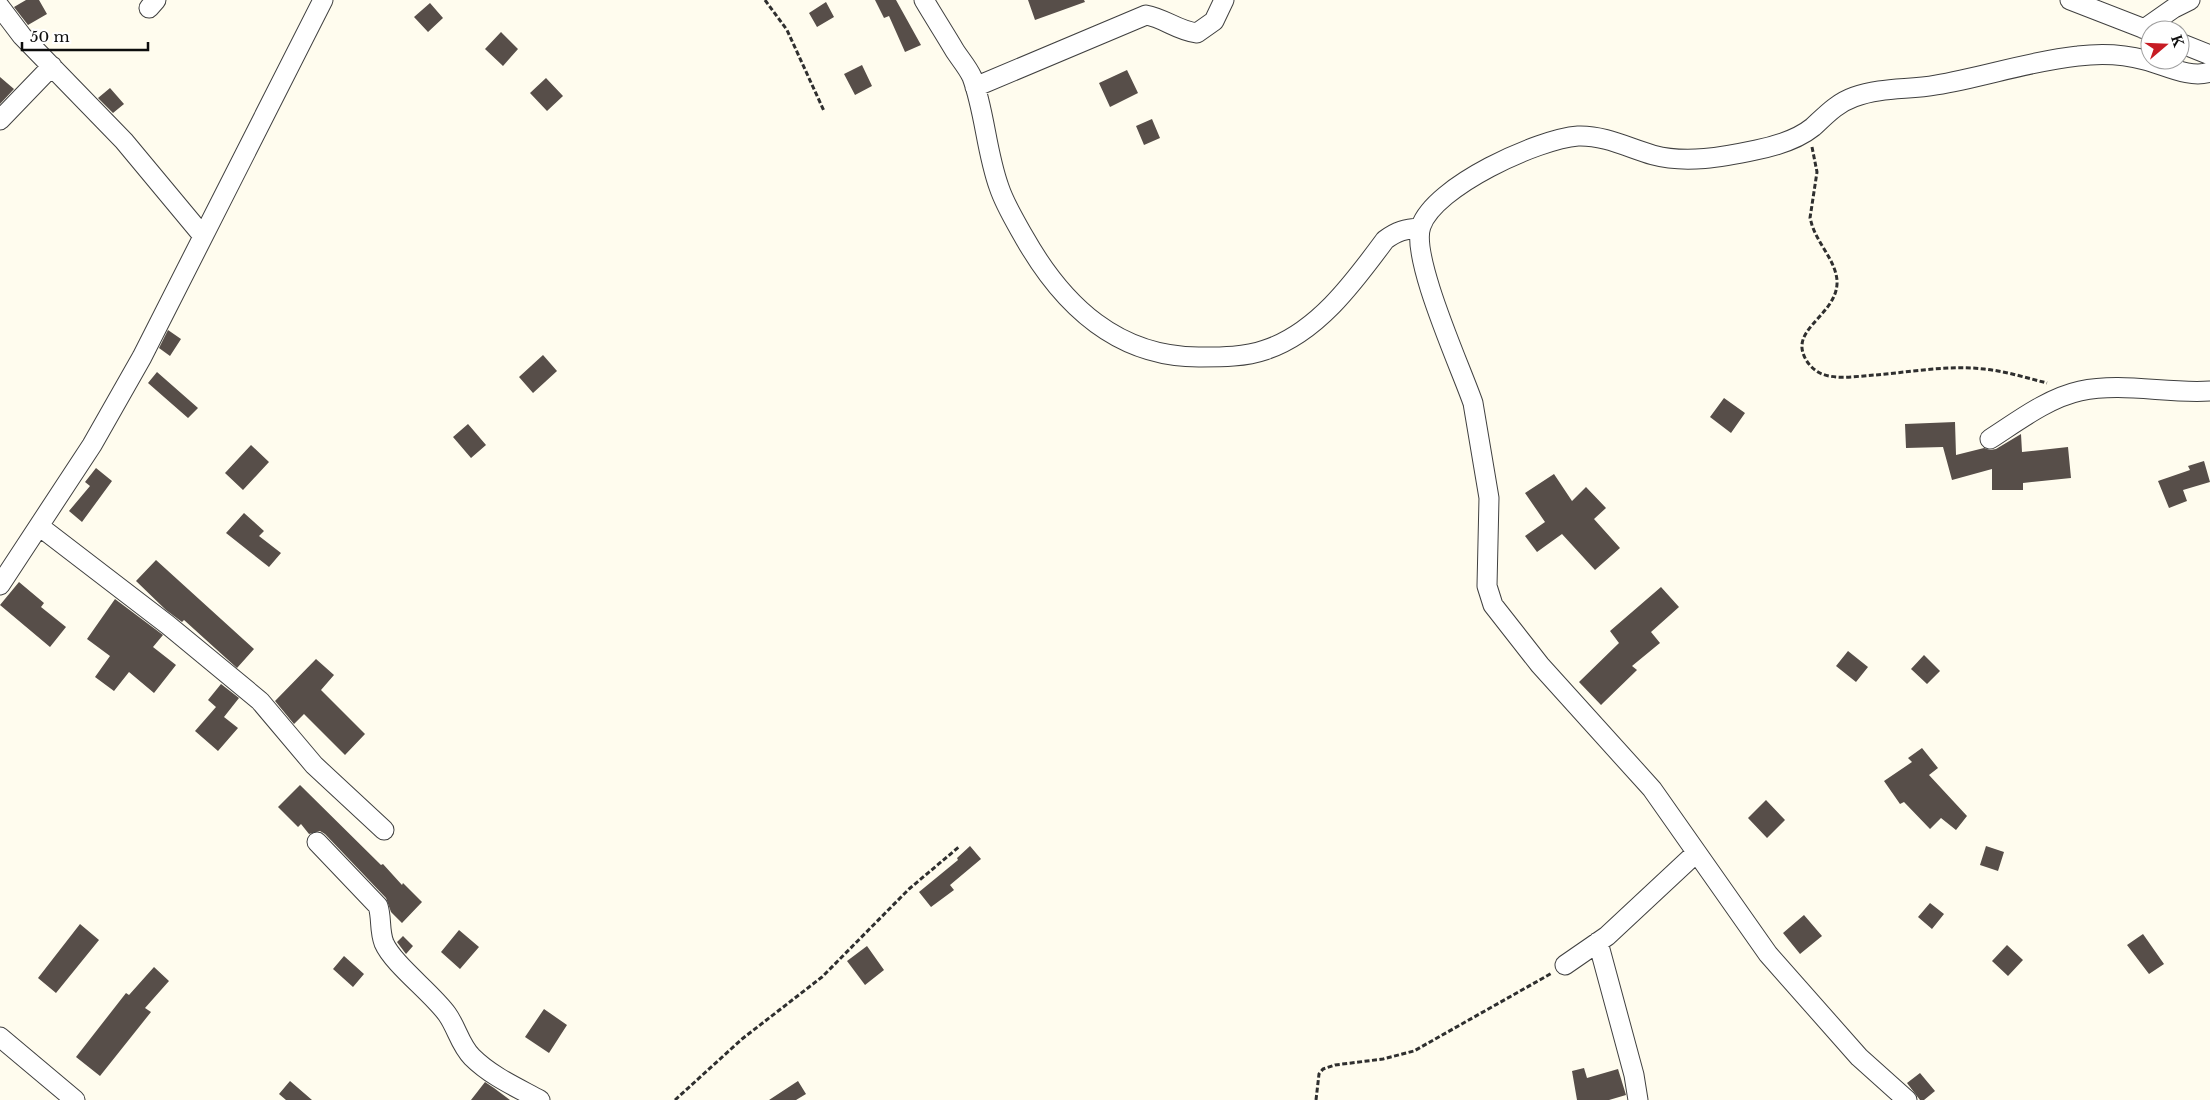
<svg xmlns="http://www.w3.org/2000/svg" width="2210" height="1100" viewBox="0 0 2210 1100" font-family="'Libre Baskerville',serif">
<rect width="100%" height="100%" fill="#fffcee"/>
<path fill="#574e49" d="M26 0H39L47 14 28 25 14 7Z
M875 0H896L921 45 905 52 889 16 884 18Z
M1028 0H1084L1085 2 1035 20Z
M826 2 834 17 817 27 809 13Z
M430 3 443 18 428 32 414 17Z
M501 32 518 49 503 66 485 49Z
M862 65 872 86 855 95 844 74Z
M1127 70 1138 93 1110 107 1099 83Z
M0 77 14 89 0 104Z
M546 78 563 96 547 111 530 93Z
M110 88 124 104 113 113 98 98Z
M1152 119 1160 138 1144 145 1136 126Z
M168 330 181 339 170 356 159 348Z
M543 355 557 371 533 393 519 377Z
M157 372 198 408 188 418 148 383Z
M1724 398 1745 413 1731 433 1710 417Z
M1955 422 1956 455 1984 448 1990 450 1996 449 2021 434 2022 452 2068 447 2071 478 2023 483V490H1992V469L1952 480 1943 447 1906 448 1905 424Z
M468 424 486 445 471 458 453 437Z
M251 445 269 462 243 490 225 473Z
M2204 461 2210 482 2183 490 2187 501 2169 508 2158 481 2190 470 2188 466Z
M96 468 112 481 82 522 69 511 90 486 85 482Z
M1554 474 1572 501 1586 487 1606 508 1594 519 1620 548 1595 570 1562 534 1537 552 1525 536 1545 522 1525 493Z
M244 513 264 531 259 536 281 553 269 567 226 533Z
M156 560 254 649 237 668 184 620 182 622 166 610 136 581Z
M19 582 44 603 41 607 66 627 50 647 0 605Z
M1661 587 1679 607 1651 632 1660 643 1632 666 1637 670 1601 705 1579 682 1619 643 1610 631Z
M115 599 163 635 153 647 176 665 154 693 129 672 114 691 95 677 110 656 87 639Z
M1848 651 1868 667 1856 682 1836 666Z
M1924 655 1940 671 1927 684 1911 669Z
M316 659 334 675 321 690 365 734 345 755 304 714 294 724 275 701Z
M221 684 239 698 224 717 238 728 218 751 195 731 216 707 208 700Z
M1922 748 1938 768 1929 775 1967 816 1956 830 1941 818 1930 829 1904 802 1900 804 1884 781 1912 762 1908 758Z
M300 785 381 865 383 864 402 885 403 883 422 902 402 923 391 912 386 898 325 834 320 831 309 834 301 824 298 827 278 807Z
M1766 800 1785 820 1767 838 1748 818Z
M970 846 981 859 950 885 954 890 931 907 919 892 958 860 957 858Z
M1986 846 2004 852 1998 871 1980 865Z
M1930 903 1944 914 1932 929 1918 917Z
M1804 915 1822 936 1800 954 1783 933Z
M80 924 99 940 56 993 38 978Z
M459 930 479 947 460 969 441 952Z
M2143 934 2164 964 2149 974 2127 945Z
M403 936 413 946 406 954 397 942Z
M2007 945 2023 960 2008 976 1992 961Z
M867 946 884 970 865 985 847 961Z
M344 956 364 974 353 987 333 969Z
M154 967 169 981 145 1008 151 1012 100 1076 76 1057 126 993 129 995Z
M544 1009 567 1025 549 1053 525 1037Z
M1584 1068 1587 1078 1618 1069 1626 1095 1609 1100H1577L1572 1071Z
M1920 1073 1935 1091 1924 1100H1920L1907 1083Z
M290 1081 312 1100H286L279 1094Z
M798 1081 806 1094 796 1100H769Z
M485 1082 494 1088 510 1100H471Z"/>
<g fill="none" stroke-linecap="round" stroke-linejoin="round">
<g stroke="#404040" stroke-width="21">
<path id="minor" d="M924 0C934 17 945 34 955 51 961 60 968 68 972 77 985 112 986 151 999 187 1005 205 1015 221 1024 237 1063 306 1118 358 1201 357 1222 357 1245 357 1265 350 1317 333 1354 282 1385 240 1397 231 1405 229 1420 228
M2070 0 2150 31
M0 7 22 36 124 141 203 236
M149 8 156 0
M2144 29 2174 8 2190 0
M2180 43 2210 55
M975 87 1146 15C1164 18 1178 31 1197 33L1214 21 1224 0
M0 120 52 66
M1990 439C2018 421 2048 398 2080 391 2123 382 2167 394 2210 391
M39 526 168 625 260 701 314 765 384 830
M0 585 92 445 142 357 323 0
M317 842 378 906C382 918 379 930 384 943 393 964 432 993 447 1014 457 1028 460 1045 472 1057 491 1076 516 1087 540 1100
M1598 942 1634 1075 1638 1100
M1565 965 1607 936 1696 853
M0 1037 75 1100
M1907 1100 1859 1057 1768 954 1652 789 1540 665 1493 605 1487 586 1489 498 1473 403C1461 368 1410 257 1421 226 1435 186 1538 139 1578 136 1604 135 1629 148 1653 155 1686 164 1723 157 1756 150 1776 146 1797 140 1813 127 1826 115 1837 103 1854 97 1881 87 1909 90 1936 85 1984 77 2030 61 2078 56 2101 53 2123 54 2145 60 2165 65 2190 79 2210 72"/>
</g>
<path stroke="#2f2f2f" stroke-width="3" stroke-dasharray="5 2.5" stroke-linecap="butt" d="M765 0 787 30 824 111
M1812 147 1817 172 1810 218 1812 225C1818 244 1835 260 1837 280 1839 310 1800 325 1802 348 1803 359 1812 370 1822 374 1838 380 1858 376 1875 375 1911 372 1948 365 1984 369 2005 371 2027 378 2047 383
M675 1100 742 1039 822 977 909 889 960 846
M1316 1100 1319 1074 1323 1069 1335 1065 1383 1059 1414 1051 1552 973"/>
<use href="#minor" stroke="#fff" stroke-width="19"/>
</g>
<g transform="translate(2165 45) rotate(71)"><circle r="24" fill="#ffffff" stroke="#9e9e9e"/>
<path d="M0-4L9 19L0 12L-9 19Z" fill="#c71c24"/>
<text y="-8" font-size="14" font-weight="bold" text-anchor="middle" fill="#0d0d0d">K</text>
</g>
<path d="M22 42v8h126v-8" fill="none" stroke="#0d0d0d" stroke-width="2.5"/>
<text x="30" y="42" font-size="15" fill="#0d0d0d" stroke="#ffffff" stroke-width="4" paint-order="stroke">50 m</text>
</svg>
